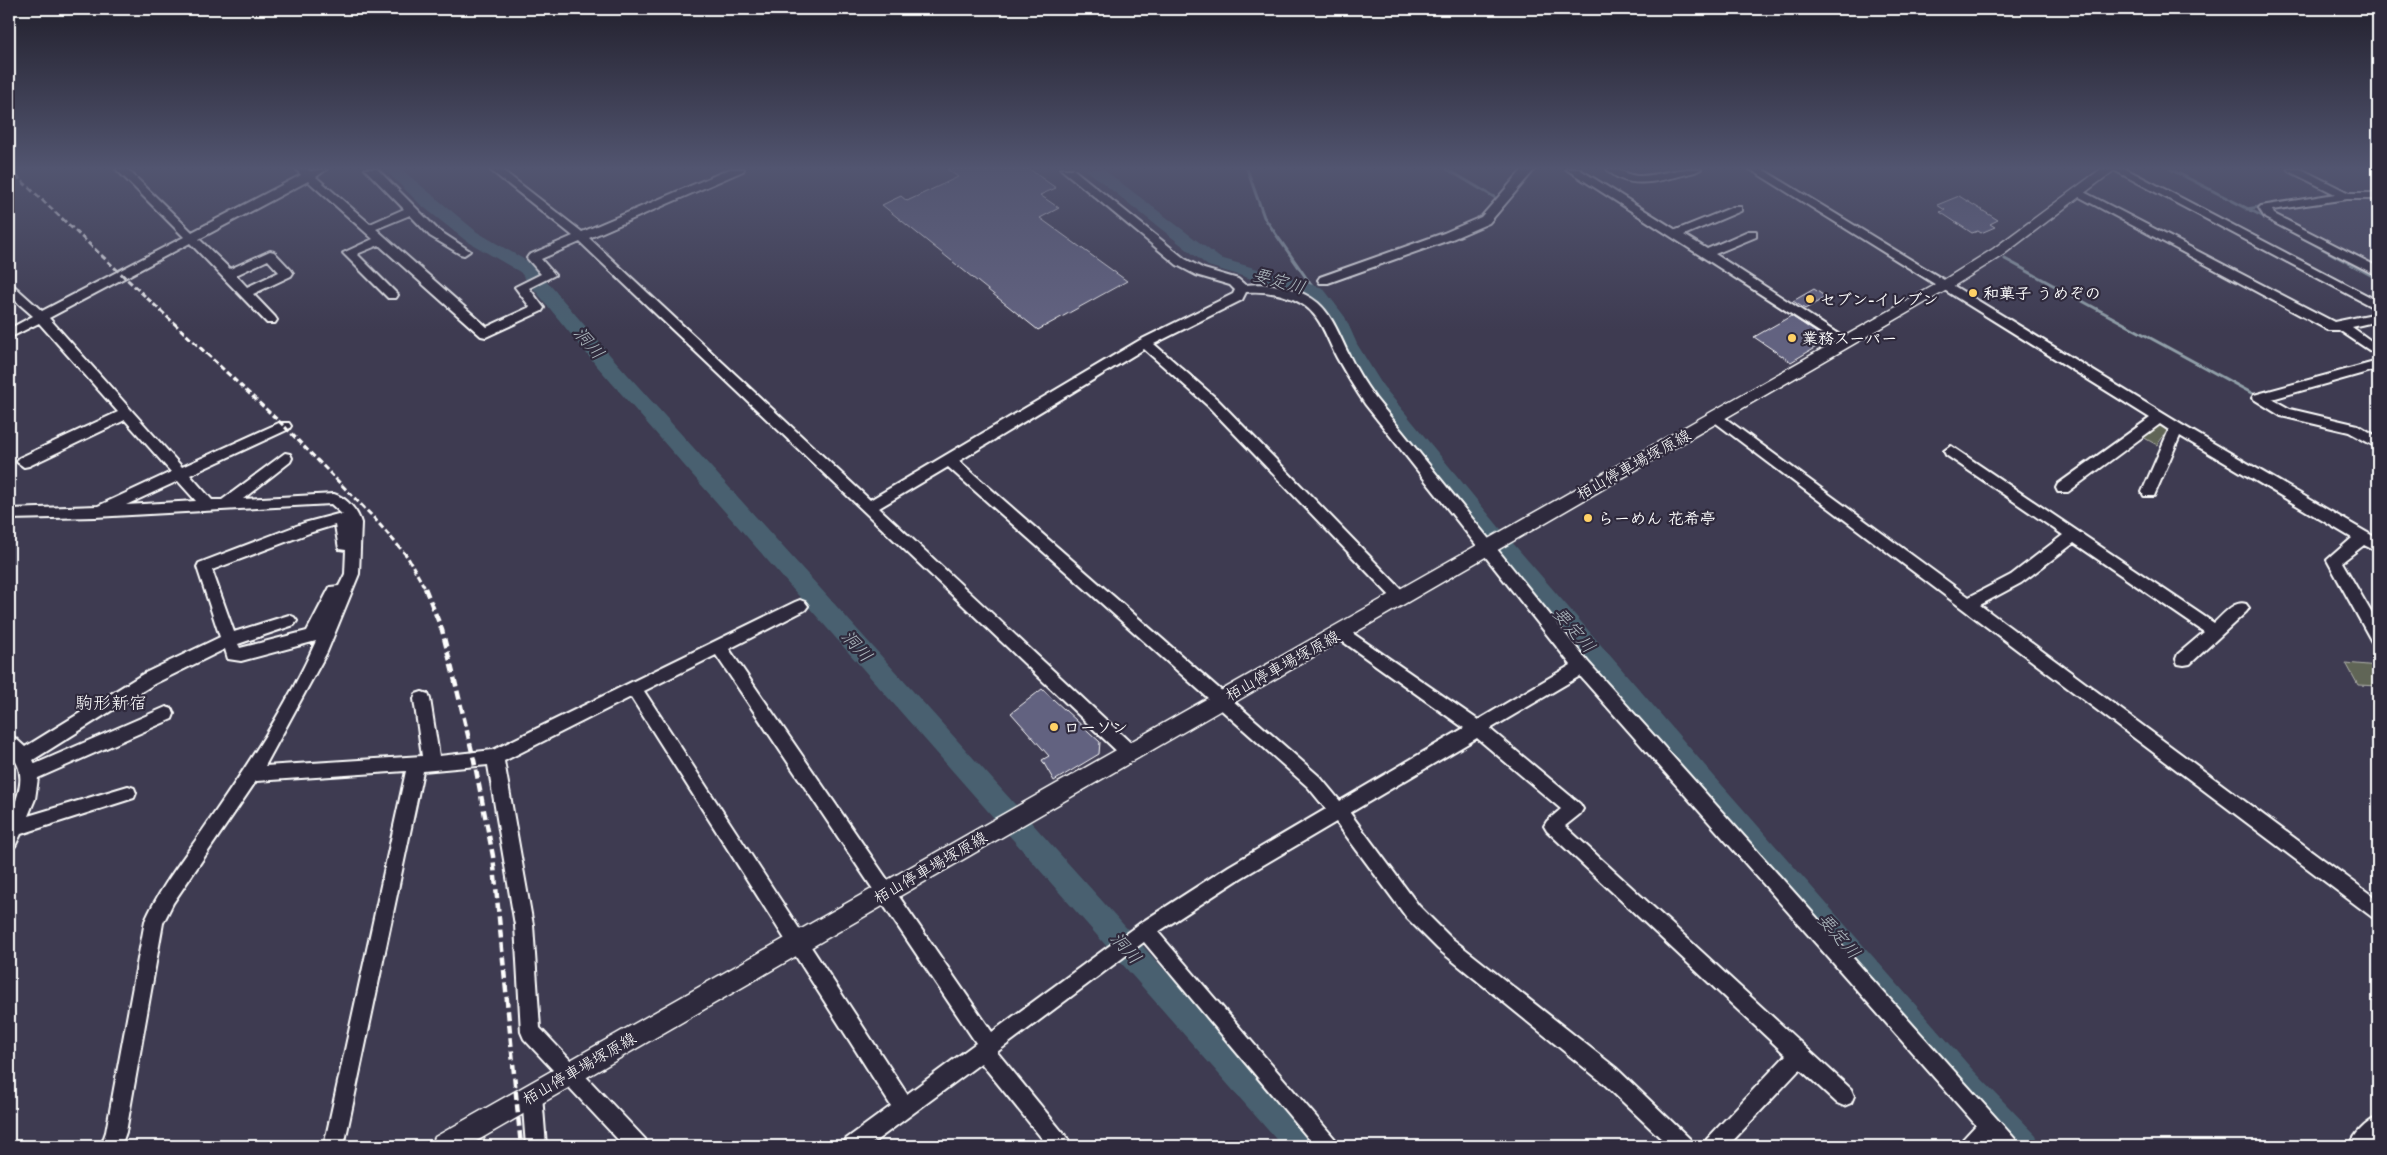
<svg xmlns="http://www.w3.org/2000/svg" width="2387" height="1155" viewBox="0 0 2387 1155" font-family="'Comic Neue','Klee One',sans-serif">
<rect width="100%" height="100%" fill="#3e3b51"/>
<filter id="ink" filterUnits="userSpaceOnUse"><feTurbulence type="fractalNoise" baseFrequency=".02" numOctaves="2"/><feDisplacementMap in="SourceGraphic" scale="10" xChannelSelector="R" yChannelSelector="G"/><feConvolveMatrix kernelMatrix="1 2 1 2 8 2 1 2 1" color-interpolation-filters="sRGB"/></filter>
<g filter="url(#ink)">
<path fill="#49475f" d="M2360 196H2378V269L2273 214 2272 209 2345 197 2353 200Z"/>
<path fill="#616557" stroke="#b0b2ab" d="M2161 422 2170 427 2157 445 2141 436Z
M2346 663 2378 666V686L2358 685Z"/>
<g fill="none" stroke-linecap="round" stroke-linejoin="round">
<path stroke="#91a0a9" stroke-width="3" d="M1247 169 1264 217 1316 292
M1447 169 1499 200
M1763 169 1880 241
M2170 169 2268 219
M2247 209 2265 206
M2292 232 2378 279
M2005 259 2257 396"/>
<path fill="#48616f" fill-rule="evenodd" d="M384 169H401L477 232 532 264 610 355 1313 1135 1317 1146H1282L596 365 520 272 465 240 421 205Z
M1085 169H1103L1220 258 1323 288 1345 317 1357 344 1383 386 1499 527 1714 776 1972 1069 2036 1135 2040 1146H2004L1952 1089 1696 792 1483 539 1369 396 1337 344 1327 319 1309 296 1208 266Z"/>
</g>
<path fill="#626280" stroke="#fff" d="M947 169H1029L1056 188 1040 195 1059 208 1040 218 1127 281 1038 330 882 205 901 196 907 201 958 177Z
M1959 196 1998 220 1990 224 1995 227 1981 233 1978 231 1972 233 1940 212 1945 210 1937 205Z
M1814 289 1826 297 1805 309 1793 301Z
M1791 316 1828 340 1791 362 1754 337Z
M1042 689 1100 742 1099 754 1054 781 1042 760 1049 756 1011 713Z"/>
<g fill="none" stroke-linecap="round" stroke-linejoin="round">
<g stroke="#fff" stroke-width="4">
<path id="minor" d="M116 169H127L192 232 301 175 296 169H307L310 171 327 169 316 177 370 224 404 209 365 169H377L438 230 470 251 464 255 460 254 430 236 410 215 376 229 487 327 530 307 515 287 541 274 527 258 529 255 573 236 489 169H501L582 232 730 169H744L743 171 589 238 870 500 1140 340 1233 294 1235 290 1230 285 1196 275 1177 265 1061 169H1073L1185 259 1204 269 1238 279 1245 285C1268 282 1299 287 1318 303 1333 316 1340 338 1349 355 1356 370 1365 384 1375 398L1588 662 2015 1139 2018 1146H1995L1989 1140 1984 1146H1960L1963 1139 1976 1125 1580 676 1490 729 1580 804 1583 809 1580 814 1565 826 1851 1089 1854 1096 1851 1103 1844 1106 1837 1103 1800 1069 1728 1146H1704L1707 1139 1786 1055 1547 831 1544 826 1547 821 1561 809 1477 738 1350 813 1419 906 1450 937 1616 1068 1690 1139 1693 1146H1669L1602 1082 1438 949 1407 918 1336 822 1241 878 1158 932 1335 1139 1338 1146H1315L1144 942 997 1052 1068 1139 1071 1146H1048L981 1063 869 1146H843L846 1139 891 1106 631 697 504 761 533 925 540 1028 645 1139 648 1146H624L524 1039 521 1032 515 925 488 765 423 771 344 1146H324L406 771 256 781 173 903 163 923 126 1132 121 1146H101L106 1132 145 921C161 885 187 854 209 821 248 764 288 705 316 641L241 661 228 659 225 649 154 684 33 760 35 764 166 707 172 709 174 714 172 719 38 778 35 799 28 816 128 786 134 788 136 793 134 798 21 834 15 846 9 848C8 840 7 828 9 820 17 797 30 773 9 753V736L15 738 25 747 143 674 220 637 197 567 199 563 304 523 338 514 343 515 331 504 95 517 9 519V509L98 506 171 472 125 420 29 466 24 467 17 462 19 458 118 412 39 323 9 338V329L33 316 9 295V284L13 285 42 311 184 237ZM308 181 373 239 343 253 388 298H396L398 295 357 254 379 245 481 336 486 337 542 311 544 308 529 288 555 275 541 259 580 242 1123 757 1129 759 1135 757 1137 752 1135 747 879 508 948 467 1308 787 1326 809 1229 866 1139 924 992 1032 729 649 805 610 808 606 805 602 800 600 795 602 493 750 439 756 430 699 428 694 422 692 416 694 414 699 422 756 265 766 327 652 359 574 361 523C358 511 347 498 334 494L243 499 290 462 292 458 290 454 285 453 222 500H212L190 475 289 429 291 426 289 423H279L182 467 49 318 190 243 267 323H275L277 320 275 317 253 294 291 276 293 273 291 270 274 252 270 251 230 269 199 239ZM268 260 279 272 247 287 236 275ZM1246 292C1270 290 1301 296 1316 317 1325 329 1330 345 1337 358 1346 374 1355 389 1365 404L1571 665 1478 720 1345 628 1340 626 1335 628 1332 632 1335 636 1464 728 1340 801 1320 777 959 461 1144 349 1208 406 1395 601H1405L1408 597 1405 593 1218 400 1154 344 1242 300ZM178 481 196 501 126 505ZM335 525 339 549 346 550 345 574 339 586 330 587 307 631 240 648 238 644 294 625 297 621 294 617 289 615 234 632 212 570 312 532ZM716 655 976 1043 907 1094 644 691Z
M1523 169H1535L1489 223 1452 239 1328 283H1320L1318 280 1320 277 1444 233 1481 217Z
M1566 169H1579L1676 230 1733 207H1741V211L1684 235 1707 249 1748 231H1756V237L1715 254 1852 343 1846 347 1841 346Z
M1607 169C1622 168 1629 177 1641 176 1662 175 1680 167 1701 169L1695 172C1668 178 1629 194 1607 169Z
M1750 169H1762L2182 425 2378 539V552L2364 545 2342 562 2378 624V644L2372 642 2327 560 2352 538 2180 436 2154 496H2144L2142 492 2169 430 2160 424 2068 492H2058L2056 488 2058 484 2150 418Z
M2112 169H2126L2378 301V310Z
M2288 169H2301L2349 193H2378V199H2347L2272 210 2274 214 2378 267V276L2265 218 2259 208 2261 206 2335 194 2289 171Z
M2078 189 2334 322 2378 313V321L2352 327 2378 346V356L2339 330H2328L2074 194V190Z
M2378 361V369L2272 399 2290 409 2358 425 2378 437V448L2349 432 2281 416 2252 398 2254 395Z
M1717 412 1969 597 2011 575 2063 535 1946 455 1944 451 1951 446 2214 623C2223 615 2234 600 2246 604L2249 608 2246 612 2190 664 2184 665 2178 664 2176 659 2178 654 2204 632 2074 543 2021 583 1980 605 2378 900V919L2372 917 1712 420 1710 417Z
M532 1085 539 1088 542 1095 546 1146H526L522 1095 525 1088Z
M2378 1117V1141L2374 1146H2350C2354 1134 2366 1122 2378 1117Z"/>
</g>
<g stroke="#fff" stroke-width="3">
<path id="major" d="M2101 169H2116L2003 255 1952 287 468 1146H431L435 1137 1942 281 1993 249Z"/>
</g>
<use href="#minor" fill="#2f2a3d" fill-rule="evenodd"/>
<use href="#major" fill="#2f2a3d" fill-rule="evenodd"/>
<path stroke="#fff" stroke-width="3" stroke-dasharray="6 3" stroke-linecap="butt" d="M9 169 284 426 374 518 407 556 426 590"/>
<path stroke="#fff" stroke-width="4.5" stroke-dasharray="9 4.5" stroke-linecap="butt" d="M425 588 442 630 453 673 474 760 493 856 521 1146"/>
</g>
</g>
<linearGradient id="sky" x2="0" y2="1"><stop stop-color="#22202d"/><stop offset="0.51" stop-color="#525570"/><stop offset="1" stop-color="#525570" stop-opacity="0"/></linearGradient>
<rect width="2387" height="330" fill="url(#sky)"/>
<g fill="#ffd166" stroke="#2f2a3d" stroke-width="2">
<circle cx="1973" cy="293" r="5"/>
<circle cx="1810" cy="299" r="5"/>
<circle cx="1792" cy="338" r="5"/>
<circle cx="1588" cy="518" r="5"/>
<circle cx="1054" cy="727" r="5"/>
</g>
<g text-anchor="middle" stroke-width="4.5" stroke-linejoin="round" paint-order="stroke">
<g font-size="16" font-weight="bold" fill="#fff" stroke="#2f2a3d" text-anchor="start">
<text x="1983" y="299">和菓子 うめぞの</text>
<text x="1820" y="305">セブン-イレブン</text>
<text x="1802" y="344">業務スーパー</text>
<text x="1598" y="524">らーめん 花希亭</text>
<text x="1064" y="733">ローソン</text>
</g>
<g font-size="16" fill="#fff" stroke="#2f2a3d">
<text transform="translate(1633 464) rotate(-29)" y="6">栢山停車場塚原線</text>
<text transform="translate(1282 665) rotate(-29)" y="6">栢山停車場塚原線</text>
<text transform="translate(930 867) rotate(-30)" y="6">栢山停車場塚原線</text>
<text transform="translate(579 1068) rotate(-30)" y="6">栢山停車場塚原線</text>
</g>
<g font-size="18" font-style="italic" fill="#adb8be" stroke="#2f2a3d">
<text transform="translate(1279 281) rotate(16)" y="6">要定川</text>
<text transform="translate(589 343) rotate(50)" y="6">洞川</text>
<text transform="translate(1574 630) rotate(49)" y="6">要定川</text>
<text transform="translate(857 646) rotate(48)" y="6">洞川</text>
<text transform="translate(1839 936) rotate(49)" y="6">要定川</text>
<text transform="translate(1126 948) rotate(48)" y="6">洞川</text>
</g>
<g font-size="18" fill="#fff" stroke="#2f2a3d">
<text x="111" y="709">駒形新宿</text>
</g>
</g>
<rect width="2387" height="1155" fill="none" stroke="#2f2a3d" stroke-width="30"/>
<rect x="15" y="15" width="2357" height="1125" fill="none" stroke="#fff" stroke-width="2" filter="url(#ink)"/>
</svg>
